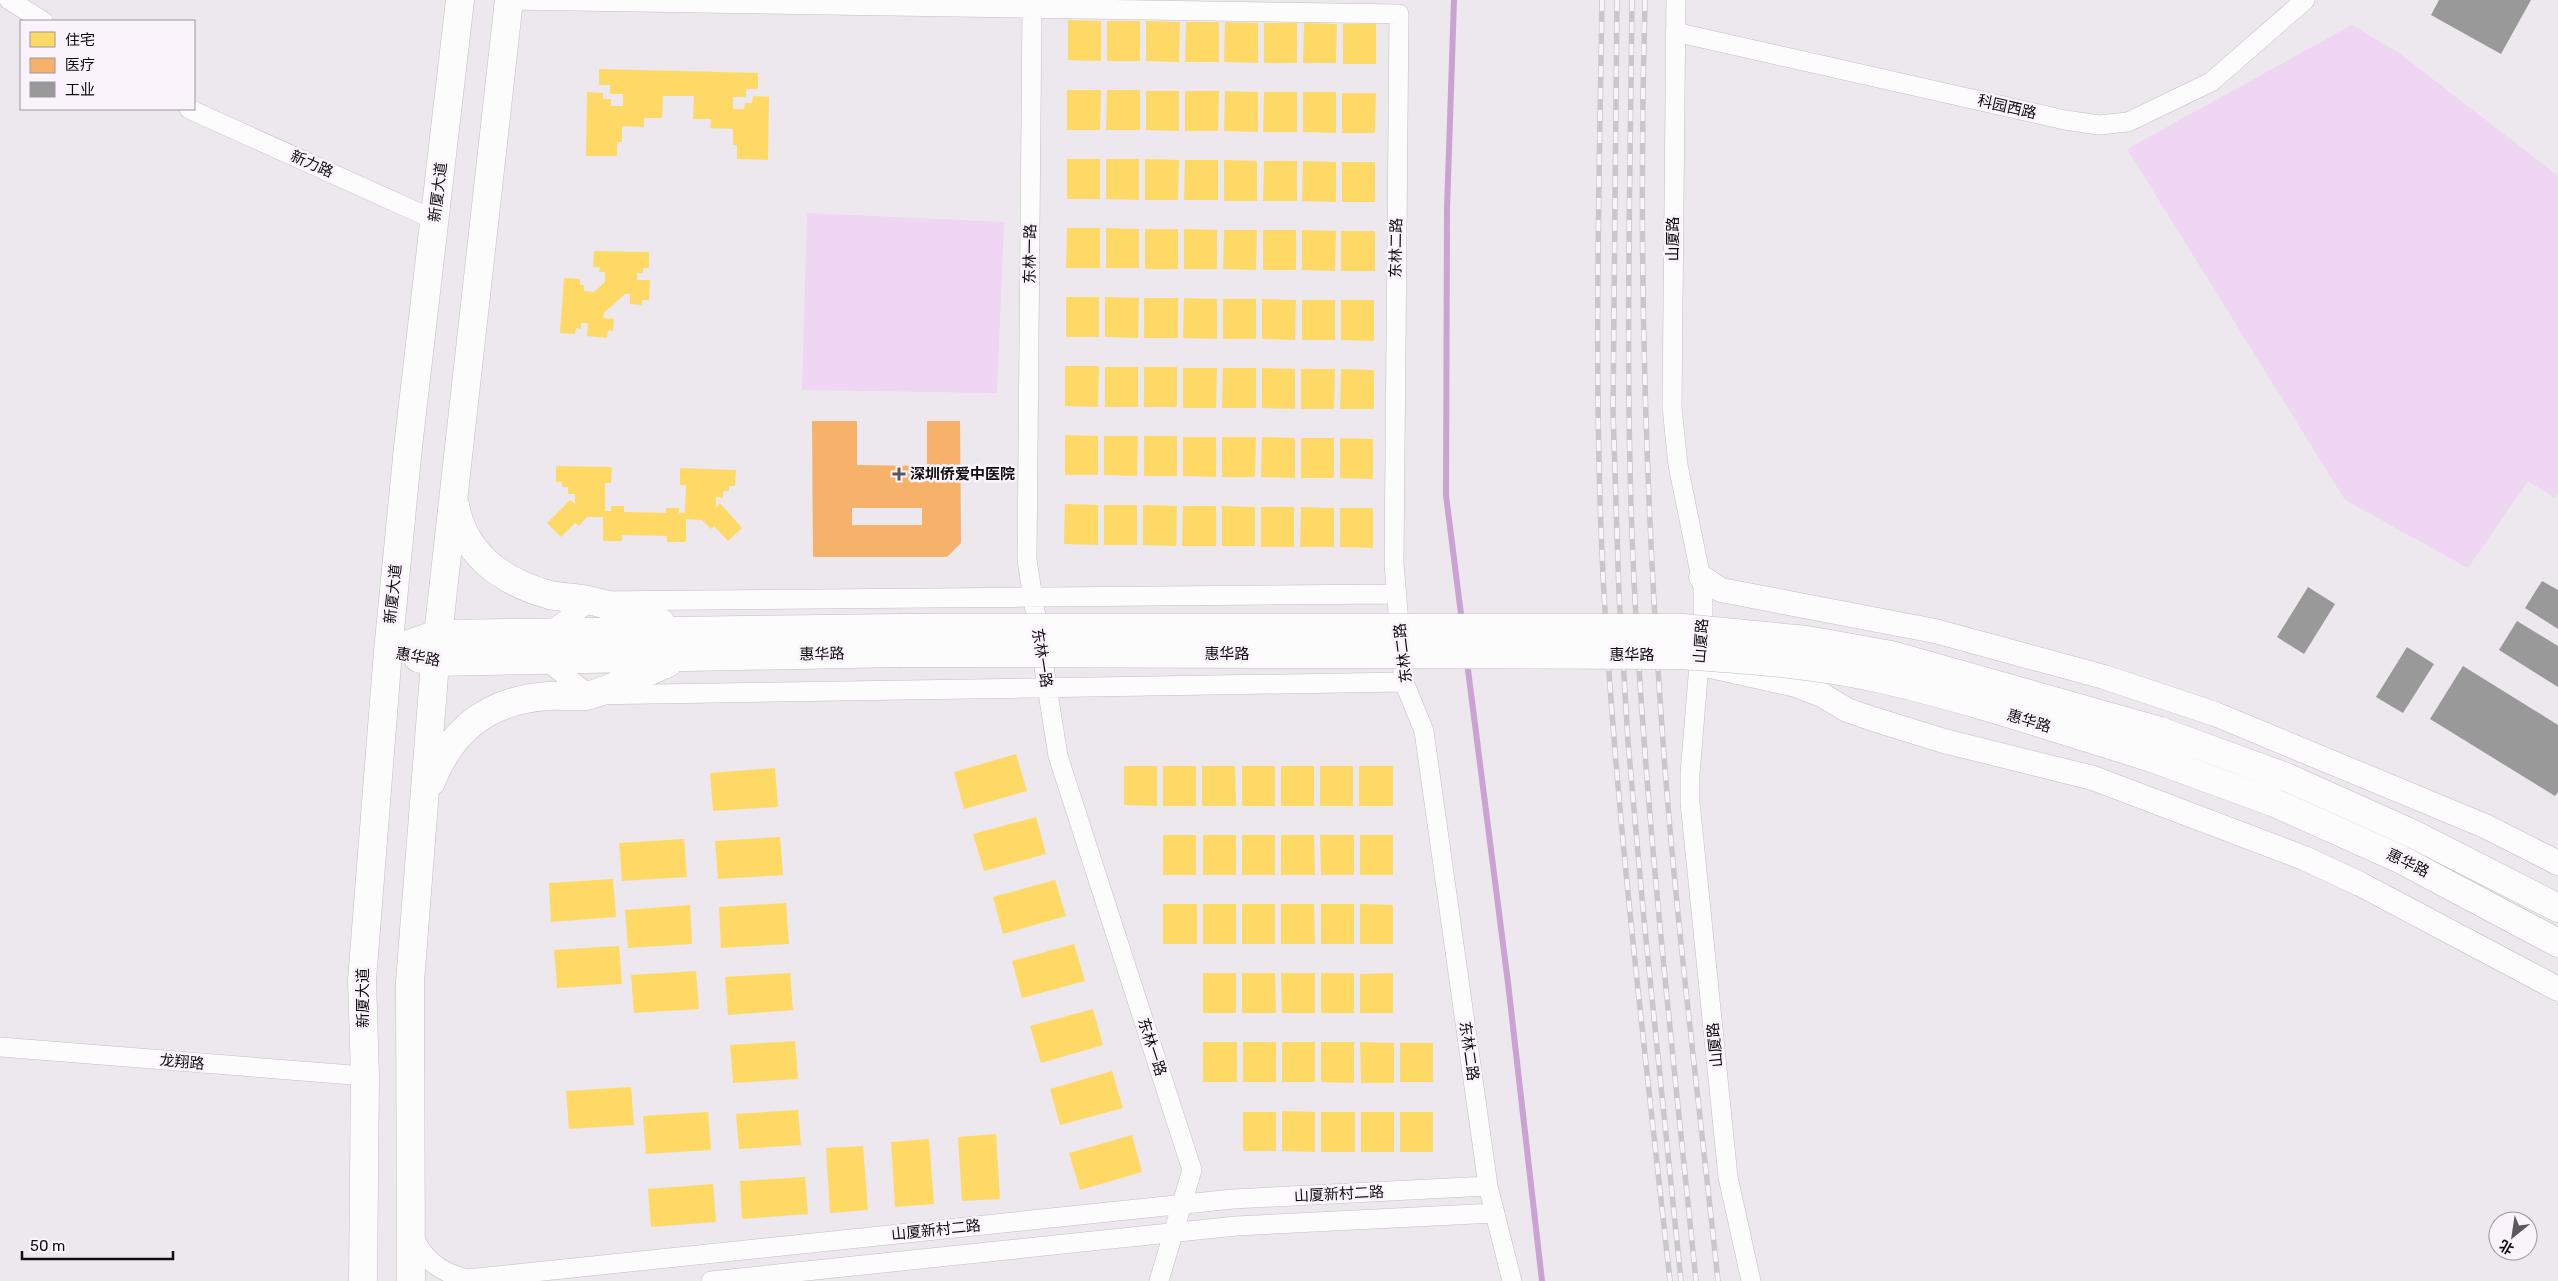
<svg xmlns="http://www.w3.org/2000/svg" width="2558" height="1281" viewBox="0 0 2558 1281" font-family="Rubik,'Noto Sans SC',sans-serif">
<rect width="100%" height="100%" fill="#ede8ed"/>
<path fill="#efd6f2" d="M2352 25 2399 53 2558 176V493L2555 498 2528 481 2468 568 2345 500 2127 149Z
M807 213 1004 222 997 393 802 390Z"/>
<path fill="#ffd966" d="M1068 20 1101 21V61L1068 60Z
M1107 21H1140V61H1107Z
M1146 21 1180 22 1179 62 1146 61Z
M1186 22H1219V62H1185Z
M1225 22 1258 23V63L1224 62Z
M1264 23H1297V63H1264Z
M1304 23 1337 24 1336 63H1303Z
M1343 24H1376V64H1343Z
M599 69 758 73V89H746V97H733V109H744L745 103H752L753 96 769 97 768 160 737 159V145H733V129L710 128 711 119H693L694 96H663L662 118H644V127L622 126V142H617V156H586L587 92 603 93V99H611V106H623V94H610V85H599Z
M1067 90H1101L1100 130H1067Z
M1107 90H1140V130H1106Z
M1146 91H1179V131L1146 130Z
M1185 91H1219L1218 131H1185Z
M1225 91 1258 92V132L1224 131Z
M1264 92H1297V132H1263Z
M1303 92H1336V133L1303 132Z
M1342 93H1376L1375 133H1342Z
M1067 159H1100V199H1067Z
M1106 159H1139V200L1106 199Z
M1145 159 1179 160 1178 200H1145Z
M1185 160H1218V200H1184Z
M1224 160 1257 161V201H1224Z
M1264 161H1297V201H1263Z
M1303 161 1336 162V202L1302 201Z
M1342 162H1375V202H1342Z
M1067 228H1100V268H1066Z
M1106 228 1139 229V268H1106Z
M1145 229H1178V269H1145Z
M1184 229 1217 230V269H1184Z
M1224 230H1257L1256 270 1223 269Z
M1263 230H1296V270H1263Z
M1302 230 1336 231 1335 271 1302 270Z
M1341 231H1375V271H1341Z
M594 251 649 252V268H643V273H637V280H650L649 300H642V305L630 304V294H625L604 313 603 318 614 319 613 331 608 330 607 338 587 336 588 323H581V329L576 328 575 334 560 333 564 278 580 279V285H584V291L594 292 605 282V272H599L600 267H593Z
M1066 297H1099V337H1066Z
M1105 297 1139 298 1138 338 1105 337Z
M1144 298H1178V338H1144Z
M1184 298 1217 299V339L1183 338Z
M1223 299H1256V339H1223Z
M1262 299 1296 300 1295 340 1262 339Z
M1302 300H1335V340H1302Z
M1341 300H1374V341L1341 340Z
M1065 366H1099L1098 407 1065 406Z
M1105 367H1138V407H1105Z
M1144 367H1177V407H1144Z
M1183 368H1217L1216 408H1183Z
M1223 368H1256V408H1222Z
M1262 368 1295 369V409L1262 408Z
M1301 369H1335L1334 409H1301Z
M1341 369 1374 370V409H1340Z
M1065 435 1098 436V475H1065Z
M1104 436H1138L1137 476 1104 475Z
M1144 436H1177V476H1144Z
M1183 437H1216V477L1183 476Z
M1222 437H1256L1255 477H1222Z
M1262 437 1295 438V478L1261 477Z
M1301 438H1334V478H1301Z
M1340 438 1373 439V479L1340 478Z
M556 466 612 467 611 483H605V511H611V506H624V512L666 513V508H679V513H685L686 485H680V468L736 470 735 486H729V491H723V498L716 497V508L720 503 742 528 728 541 714 526 711 529 702 520 686 519V542H667V536L622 535V541H603V517H587L579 526 575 523 561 537 547 523 570 500 575 504V494H568V487H562V482H556Z
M1065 504 1098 505V545L1064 544Z
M1104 505H1137V545H1104Z
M1143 505 1177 506 1176 546 1143 545Z
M1183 506H1216V546H1182Z
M1222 506 1255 507V546H1222Z
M1261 507H1294V547H1261Z
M1301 507 1334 508V547H1300Z
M1340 508H1373V548L1340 547Z
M1016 754 1027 791 964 809 954 772Z
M1124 766H1157V806L1124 805Z
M1163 766H1196V806H1163Z
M1202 766H1235L1236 806H1202Z
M1242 766H1275V806H1242Z
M1281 766H1314V806H1281Z
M1320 766H1353V806H1320Z
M1359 766H1393V806H1359Z
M775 768 778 807 713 811 710 773Z
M1036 817 1046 854 984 871 973 834Z
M1163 835H1196V875H1163Z
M1203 835H1236V875H1203Z
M1242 835H1275V875H1242Z
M1281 835H1314L1315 875H1281Z
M1320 835H1354V875H1321Z
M1360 835H1393V875H1360Z
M780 837 783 875 718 879 715 841Z
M684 839 687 877 622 881 619 843Z
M613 879 616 917 551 922 549 883Z
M1055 880 1066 916 1003 934 993 897Z
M786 903 789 944 721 948 719 907Z
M1163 904H1197V944H1163Z
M1203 904H1236V944H1203Z
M1242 904H1275V944H1242Z
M1281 904H1314L1315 944H1281Z
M1321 904H1354V944H1321Z
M1360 904 1393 905V944H1360Z
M690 905 692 944 628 948 625 910Z
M1074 944 1085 981 1022 998 1012 961Z
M619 946 622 984 557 988 554 950Z
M696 971 699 1009 634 1013 631 975Z
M790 973 793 1010 728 1015 725 977Z
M1203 973H1236V1013H1203Z
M1242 973H1275L1276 1013H1242Z
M1281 973H1315V1013H1282Z
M1321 973H1354V1013H1321Z
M1393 973V1013H1360V974Z
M1093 1009 1103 1045 1041 1063 1030 1026Z
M795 1041 798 1079 733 1083 730 1045Z
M1203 1042H1237V1082H1203Z
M1243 1042H1276V1082H1243Z
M1282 1042H1315V1082H1282Z
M1321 1042H1354V1083L1321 1082Z
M1360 1042 1394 1043V1083H1361Z
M1400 1043H1433V1082H1400Z
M1112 1071 1123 1108 1060 1125 1050 1089Z
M631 1087 634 1125 569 1129 566 1091Z
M798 1110 801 1145 739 1149 736 1114Z
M1282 1111 1315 1112V1152L1282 1151Z
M708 1112 711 1150 646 1154 643 1116Z
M1243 1112H1276V1151H1243Z
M1321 1112H1355V1152H1321Z
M1361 1112H1394V1152H1361Z
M1400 1112H1433V1152H1400Z
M996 1134 1000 1199 962 1201 958 1137Z
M1132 1135 1142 1172 1080 1190 1069 1153Z
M929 1139 934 1204 895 1207 891 1142Z
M863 1146 868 1210 830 1213 826 1148Z
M805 1177 808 1214 742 1219 740 1181Z
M713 1184 716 1222 651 1227 648 1189Z"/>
<path fill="#f6b26b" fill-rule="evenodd" d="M812 421H857V465L927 466V421H960L961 543 947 557H813ZM852 508H922V525H852Z"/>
<path fill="#999" d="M2439 0H2531L2501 54 2431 15Z
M2542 581 2558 590V629L2525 608Z
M2308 587 2335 604 2304 654 2277 637Z
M2517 621 2558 646V687L2499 650Z
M2407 647 2434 664 2403 713 2376 697Z
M2463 666 2558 725V792L2555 796 2430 719Z"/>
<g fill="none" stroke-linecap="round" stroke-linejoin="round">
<path stroke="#cca1d4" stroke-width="6" d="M1454 0 1447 209 1446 495 1462 622
M1467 662 1508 983 1542 1281"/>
<g stroke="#c2bec2" stroke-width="20">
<path id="minor" d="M9 0 43 21
M509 0 1399 14 1394 564 1404 682 1424 731 1488 1186 1512 1281
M1676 0 1672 407 1678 465 1703 588V616L1690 774V802L1728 1177 1751 1281
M1032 8 1027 560 1058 756 1192 1170 1159 1281
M1675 32 2065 120 2099 125 2128 122 2211 82 2305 0
M189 109 435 220
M549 632 591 601 1396 594
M545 660 590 695 1404 682
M0 1047 365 1076
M413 1233C421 1259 442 1273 467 1279L1233 1199 1488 1186
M711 1281 1236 1226 1495 1213"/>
</g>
<g stroke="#c2bec2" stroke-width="25">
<path id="tertiary" d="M1701 577 1721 590 1935 631 2104 677 2215 714 2485 826 2558 863
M1706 665 1796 685 1822 695 1847 710 1873 719 1944 741 2093 778 2304 858 2360 884 2558 989"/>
</g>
<g stroke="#c2bec2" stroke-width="29">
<path id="secondary" d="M455 505C464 555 503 582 550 595 563 598 578 597 592 601 615 606 638 616 661 623
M388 651 438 634 898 628
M418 658 435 662 899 653
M2160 731 2286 777 2413 834 2558 908
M2152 758 2275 803 2400 859 2558 943
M431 782C452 728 490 700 548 696 562 695 577 698 590 695 611 690 646 672 668 663
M363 1281 365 1076 362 980 388 651 408 447 460 0
M411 1281 410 982 435 662 509 0"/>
</g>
<use href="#minor" stroke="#fcfcfc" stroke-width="19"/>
<use href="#tertiary" stroke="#fcfcfc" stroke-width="24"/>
<use href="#secondary" stroke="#fcfcfc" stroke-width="28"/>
<g stroke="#c8c8c8" stroke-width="5.5">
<path id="rail" d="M1602 0C1599 198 1593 396 1604 594 1617 823 1645 1052 1670 1281
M1617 0 1613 411 1619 594 1628 742 1644 920 1681 1281
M1632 0C1630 200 1624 400 1635 600 1647 828 1673 1054 1696 1281
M1645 0C1638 247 1645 495 1663 742 1676 922 1699 1101 1718 1281"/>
</g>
<use href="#rail" stroke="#fbf3fc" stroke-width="4" stroke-dasharray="11" stroke-linecap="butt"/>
<g stroke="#c2bec2" stroke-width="29" stroke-linecap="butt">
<path id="secondary-bridge" d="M898 628H1683L1807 640 1891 655 2160 731
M899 653 1680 655C1749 660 1818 664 1886 680 1976 701 2064 731 2152 758"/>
</g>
<use href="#secondary-bridge" stroke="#fcfcfc" stroke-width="28"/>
</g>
<path fill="#5c595d" stroke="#fbf3fc" stroke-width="2" d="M896.5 466.5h5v5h5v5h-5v5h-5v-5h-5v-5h5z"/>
<g text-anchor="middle" stroke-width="5" stroke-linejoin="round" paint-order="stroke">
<g font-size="15" fill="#0e0c0f" stroke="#fbf3fc">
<text transform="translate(2007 107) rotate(13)" y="5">科园西路</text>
<text transform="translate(312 164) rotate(24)" y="5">新力路</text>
<text transform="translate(438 192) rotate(-83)" y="5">新厦大道</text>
<text transform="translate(1673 239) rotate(-90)" y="5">山厦路</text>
<text transform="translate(1396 248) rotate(-89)" y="5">东林二路</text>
<text transform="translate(1030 254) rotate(-89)" y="5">东林一路</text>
<text transform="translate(393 594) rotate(-84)" y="5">新厦大道</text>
<text transform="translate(1701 641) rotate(-86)" y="5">山厦路</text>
<text transform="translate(1403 653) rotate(-97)" y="5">东林二路</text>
<text transform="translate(822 654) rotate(-1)" y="5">惠华路</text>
<text x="1227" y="659">惠华路</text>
<text x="1632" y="660">惠华路</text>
<text transform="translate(418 657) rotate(10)" y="5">惠华路</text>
<text transform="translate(1042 658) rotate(81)" y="5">东林一路</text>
<text transform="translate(2029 721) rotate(17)" y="5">惠华路</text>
<text transform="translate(2408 863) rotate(26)" y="5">惠华路</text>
<text transform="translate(363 998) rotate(-90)" y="5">新厦大道</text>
<text transform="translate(1715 1045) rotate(-96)" y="5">山厦路</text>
<text transform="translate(1152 1047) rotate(72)" y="5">东林一路</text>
<text transform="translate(1469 1051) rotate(82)" y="5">东林二路</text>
<text transform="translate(182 1062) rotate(5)" y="5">龙翔路</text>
<text transform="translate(1339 1194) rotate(-3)" y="5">山厦新村二路</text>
<text transform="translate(936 1230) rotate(-6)" y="5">山厦新村二路</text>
</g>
<g font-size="15" font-weight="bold" fill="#0e0c0f" stroke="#fbf3fc" text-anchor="start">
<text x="910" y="479">深圳侨爱中医院</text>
</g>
</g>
<rect x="20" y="20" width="175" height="90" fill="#fbf3fc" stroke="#9c979d"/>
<rect x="30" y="32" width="25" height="15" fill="#ffd966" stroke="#9c979d"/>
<text x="65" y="45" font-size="15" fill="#0e0c0f">住宅</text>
<rect x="30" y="58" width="25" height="15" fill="#f6b26b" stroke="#9c979d"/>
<text x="65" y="70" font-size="15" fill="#0e0c0f">医疗</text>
<rect x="30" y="82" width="25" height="15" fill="#999999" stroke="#9c979d"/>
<text x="65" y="95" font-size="15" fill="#0e0c0f">工业</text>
<g transform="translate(2513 1236) rotate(210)"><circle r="24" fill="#fbf3fc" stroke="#9c979d"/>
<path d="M0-4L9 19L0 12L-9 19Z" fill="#5c595d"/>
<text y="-8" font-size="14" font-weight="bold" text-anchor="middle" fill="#0e0c0f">北</text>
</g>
<path d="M22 1251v8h151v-8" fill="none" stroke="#0e0c0f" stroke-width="2.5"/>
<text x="30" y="1251" font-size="15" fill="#0e0c0f" stroke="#fbf3fc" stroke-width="4" paint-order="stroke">50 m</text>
</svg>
